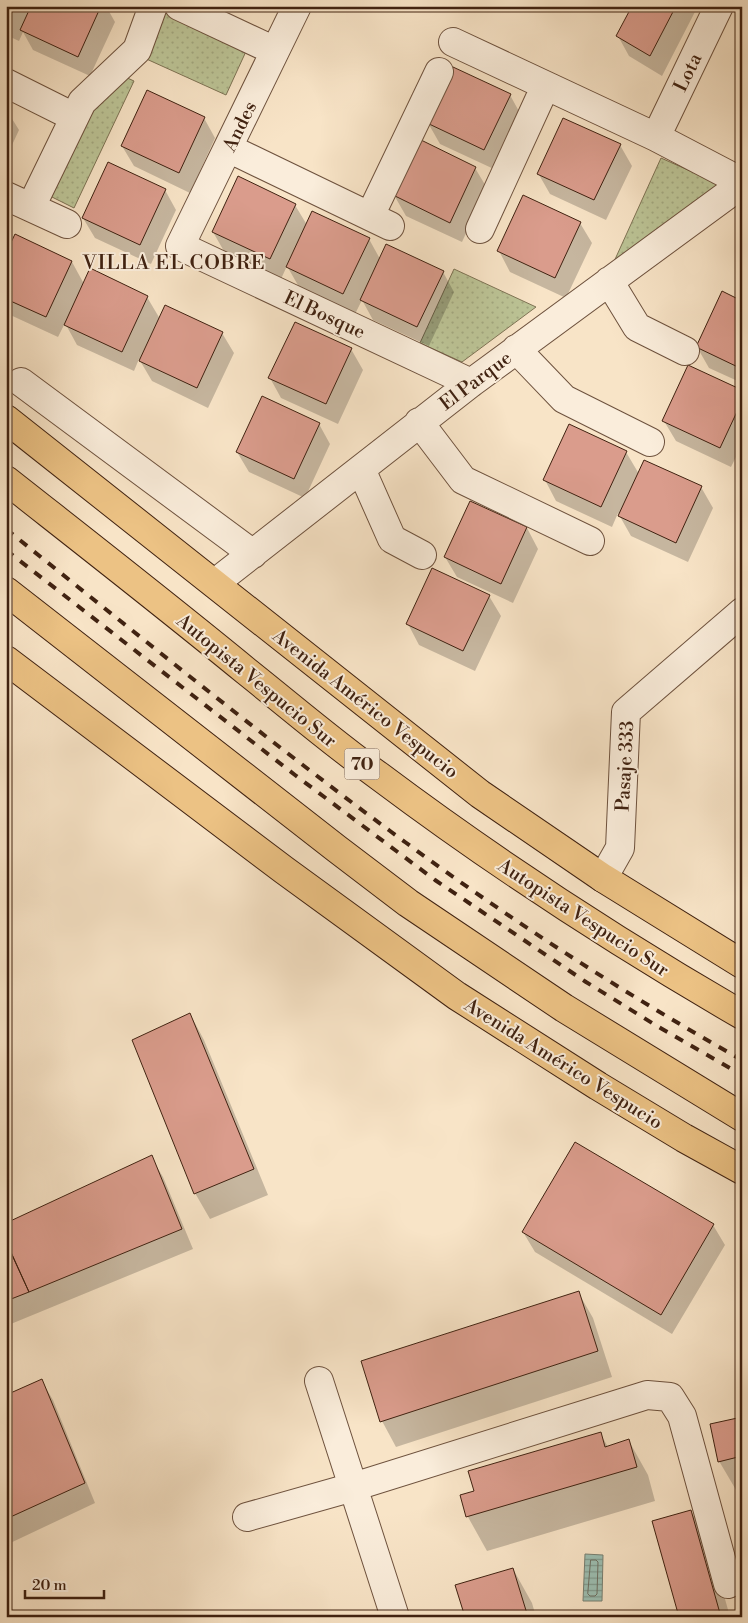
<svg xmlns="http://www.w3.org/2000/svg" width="748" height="1623" viewBox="0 0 748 1623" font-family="'Libre Bodoni',serif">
<defs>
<pattern id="grass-dots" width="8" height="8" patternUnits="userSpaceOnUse" patternTransform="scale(1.25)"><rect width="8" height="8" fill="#bcc496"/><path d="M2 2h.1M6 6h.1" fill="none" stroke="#a3a880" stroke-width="1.8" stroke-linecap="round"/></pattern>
<pattern id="water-rules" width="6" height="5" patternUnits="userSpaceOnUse" patternTransform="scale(1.25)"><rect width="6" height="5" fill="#9dbfb2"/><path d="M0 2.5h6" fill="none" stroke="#819b8f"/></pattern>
</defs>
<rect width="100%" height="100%" fill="#f8e4c7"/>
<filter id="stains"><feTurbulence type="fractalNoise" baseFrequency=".004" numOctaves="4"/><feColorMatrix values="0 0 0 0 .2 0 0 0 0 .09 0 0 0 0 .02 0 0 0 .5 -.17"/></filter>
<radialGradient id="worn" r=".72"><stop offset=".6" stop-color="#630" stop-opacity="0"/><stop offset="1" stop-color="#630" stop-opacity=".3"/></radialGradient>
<path fill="url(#grass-dots)" stroke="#7e7354" d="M164 9 248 47 226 95 142 57Z
M123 76 134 81 74 208 48 195 89 108Z
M661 158 724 186 612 266Z
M454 269 536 307 462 362 420 343Z"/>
<path fill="url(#water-rules)" stroke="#788072" d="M585 1554 603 1555 602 1601H583Z"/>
<path fill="#0003" d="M6 6H106L115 22 90 76 33 50 23 32 19 41 6 35Z
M633 6H698L662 76 629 56 618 36Z
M510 95 521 115 496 170 440 144 428 123Z
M6 109 19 130 6 158Z
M204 118 215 138 190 193 134 166 122 146Z
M620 145 632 166 606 220 550 194 538 173Z
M475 168 487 188 462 242 406 216 394 195Z
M165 190 176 210 151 264 95 238 83 218Z
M295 205 307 225 369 239 380 259 443 272 454 292 429 346 373 320 362 300 355 314 299 287 287 266 281 279 225 253 213 232Z
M580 223 592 243 566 298 510 272 499 251Z
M15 236 72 262 84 284 147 297 160 319 222 333 234 353 208 408 152 381 139 359 134 371 77 345 65 323 58 337 6 313V256Z
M742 302V383L709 368 697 347Z
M351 349 363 370 338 424 281 398 270 378Z
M742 391V445L731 467 676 441 664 421Z
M319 424 330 444 305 498 249 472 237 452Z
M626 452 639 474 701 487 713 508 688 562 631 536 618 513 612 527 556 501 545 480Z
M470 502 527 528 538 549 513 603 457 577 445 557Z
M489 596 501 616 475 671 419 645 408 624Z
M190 1014 204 1040 268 1195 210 1219 195 1193Z
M575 1143 713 1225 725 1245 672 1334 535 1252 523 1232Z
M151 1157 163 1177 193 1249 6 1326V1224Z
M578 1292 593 1318 612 1377 396 1447 382 1421Z
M41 1380 53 1400 95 1503 6 1545V1396Z
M742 1418V1495H739L719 1461Z
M600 1433 608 1447 629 1441 648 1475 655 1501 487 1551 468 1517 461 1496 475 1492Z
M691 1511 710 1545 730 1617H681Z
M513 1569 532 1603 536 1617H466Z"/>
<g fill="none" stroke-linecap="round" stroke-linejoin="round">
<path stroke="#6e7062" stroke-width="1" d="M591 1560H596L598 1562 597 1594 595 1596H590L588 1594Z"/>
</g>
<path fill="#da9c8c" stroke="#402211" d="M6 6H15L7 22 6 21Z
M31 6H101L78 57 20 30Z
M632 6H676L650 56 616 36Z
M453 67 511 94 484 150 427 123Z
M147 90 205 117 179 173 121 146Z
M563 118 621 144 594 200 537 174Z
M419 139 476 167 450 223 393 195Z
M108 162 166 189 140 245 82 218Z
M238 176 296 204 270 259 212 232Z
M523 195 581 222 555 278 497 251Z
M312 211 370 238 343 294 286 267Z
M15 234 72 261 46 317 6 299V253Z
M386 244 444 271 417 327 360 300Z
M90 268 148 296 122 352 64 325Z
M722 291 742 301V369L696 347Z
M165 305 223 332 197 388 139 361Z
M295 322 352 348 326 404 268 378Z
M688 365 742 390V401L720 448 662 421Z
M262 396 320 423 294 479 236 452Z
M569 424 627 451 601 507 543 480Z
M644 460 702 486 676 543 618 516Z
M470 501 527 527 501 584 444 557Z
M432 568 490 595 463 651 406 624Z
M190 1013 254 1169 194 1194 132 1040Z
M575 1142 714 1224 661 1315 522 1232Z
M152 1155 182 1229 29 1292 6 1241V1223Z
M6 1242 29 1292 6 1301Z
M579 1291 598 1351 380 1422 361 1361Z
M42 1379 85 1483 6 1519V1395Z
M742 1417V1456L718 1462 710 1424Z
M601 1432 605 1447 629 1439 637 1467 466 1517 460 1495 474 1491 468 1471Z
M691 1510 721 1617H679L652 1521Z
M513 1568 528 1617H465L455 1585Z"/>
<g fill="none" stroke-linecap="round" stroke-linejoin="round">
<g stroke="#6e523e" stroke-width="30">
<path id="minor" d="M179 6 275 51
M297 6 180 246 471 383
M453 42 656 137 742 182
M6 83 74 117
M656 137 719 6
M228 148 390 226
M6 196 67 224
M31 207 82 102 137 50 153 6
M370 216 439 72
M480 229 545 87
M609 281 637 327 685 351
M516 349 564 399 650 442
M21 382 253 554
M419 422 463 480 590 541
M361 469 392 539 422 555
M215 583 471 383 742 184
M603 878 620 848 626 712 742 612
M319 1381 395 1617
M247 1517 353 1487 647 1395 670 1397 682 1416 728 1584"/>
</g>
<g stroke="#402211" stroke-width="30">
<path id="major" d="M6 419 480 794 603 878 742 964
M6 660 284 870 457 996 598 1086 684 1138 742 1170"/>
</g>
<g stroke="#402211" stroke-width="30">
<path id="highway" d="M6 480C86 543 167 606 246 671 290 706 333 743 379 776 495 863 616 942 742 1015
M6 591 337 849 408 903 564 1008 742 1117"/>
</g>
<use href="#minor" stroke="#faeddb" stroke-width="28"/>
<use href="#major" stroke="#ecc284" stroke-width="28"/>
<use href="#highway" stroke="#ecc284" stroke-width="28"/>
<path stroke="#402211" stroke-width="4" stroke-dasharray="9 9" stroke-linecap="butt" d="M6 529C138 635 269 742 405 842 512 921 625 994 742 1060
M6 550 295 775 435 880 586 982 657 1026 742 1075"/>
</g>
<g text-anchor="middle" stroke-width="4" stroke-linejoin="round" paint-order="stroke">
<rect fill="#faeddb" stroke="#785f4e" stroke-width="1" x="344.5" y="748.5" width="35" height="31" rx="4"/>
<g font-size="18" font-weight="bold" fill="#402211">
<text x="362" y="770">70</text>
</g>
<g font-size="19" fill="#402211" stroke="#faeddb">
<text transform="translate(687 72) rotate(-64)" y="7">Lota</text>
<text transform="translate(239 126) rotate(-64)" y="7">Andes</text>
<text transform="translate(325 314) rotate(25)" y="7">El Bosque</text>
<text transform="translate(475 380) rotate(-37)" y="7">El Parque</text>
<text transform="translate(257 680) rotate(39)" y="7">Autopista Vespucio Sur</text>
<text transform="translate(366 703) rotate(38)" y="7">Avenida Américo Vespucio</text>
<text transform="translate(624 766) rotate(-87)" y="7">Pasaje 333</text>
<text transform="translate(584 917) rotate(33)" y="7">Autopista Vespucio Sur</text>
<text transform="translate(564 1063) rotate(32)" y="7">Avenida Américo Vespucio</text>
</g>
<g font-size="20" letter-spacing="1" fill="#402211" stroke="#faeddb">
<text x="174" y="269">VILLA EL COBRE</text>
</g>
</g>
<rect width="748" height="1623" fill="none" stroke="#f8e4c7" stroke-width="25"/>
<rect x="8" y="8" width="733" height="1608" fill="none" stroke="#402211" stroke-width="2.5"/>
<rect x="12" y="12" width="723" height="1598" fill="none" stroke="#402211"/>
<path d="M25 1590v8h79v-8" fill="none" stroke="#402211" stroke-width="2.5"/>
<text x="32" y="1590" font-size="15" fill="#402211" stroke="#faeddb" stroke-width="4" paint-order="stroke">20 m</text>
<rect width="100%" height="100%" filter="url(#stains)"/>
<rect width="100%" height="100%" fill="url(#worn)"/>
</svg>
